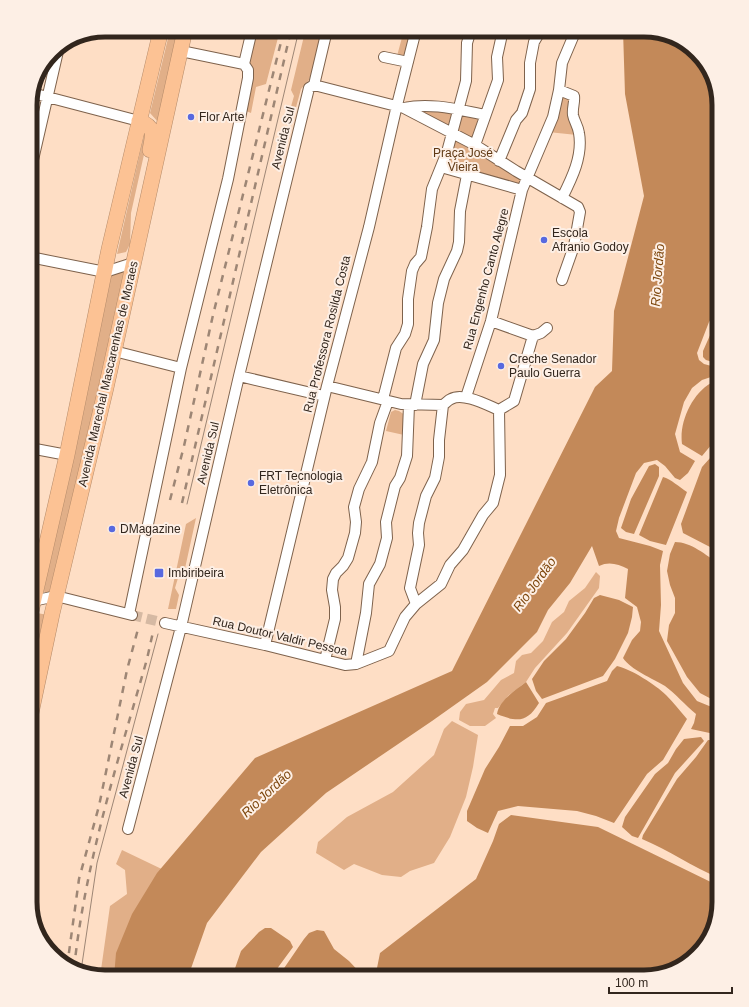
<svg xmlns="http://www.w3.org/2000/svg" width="749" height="1007" viewBox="0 0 749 1007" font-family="Arial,sans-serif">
<rect width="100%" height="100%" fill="#fedec5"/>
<path fill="#e1af88" d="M170 30H179L158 122 150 113Z
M255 30H280L266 84 256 87 251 113 246 111 248 64Z
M404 30H411L404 57 397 56Z
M309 33 323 37 309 80 301 89 295 111 290 110 294 96 291 90 304 36Z
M560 92 572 96 577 135 548 132Z
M405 101 442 108 478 118 473 139 470 140Z
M146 127 149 132 131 213 130 244 126 252 117 254Z
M456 141 520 179V184L448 168 454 142Z
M711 187 719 188V226L710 190Z
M126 269 54 594 41 591 109 273Z
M395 410 399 411 405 415 404 435 386 431 391 412Z
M196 518 184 573 178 578 175 588 179 595 176 609H168L186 524Z
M596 572 600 576 599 588 567 633 535 668 526 682 509 695 498 708H495L493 714 496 718 485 726H470L459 720 460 712 466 704 484 700 501 680 514 673 516 661 522 655 531 653 543 641 552 622 564 612 569 601 585 588Z
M37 613 48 615 30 699V654Z
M452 721 478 735 473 767 466 797 450 837 434 863 410 871 401 877 382 875 354 864 344 870 316 853 318 842 347 817 393 792 434 755 444 729Z
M122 850 170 873 124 977H100L110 906 127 894 125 870 116 864Z
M318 971 334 975 336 977H286L290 972Z"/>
<path fill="#c38959" d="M623 30H649L682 40 709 67 719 105V180L716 183 712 197 719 226V306L709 322 697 353 699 360 704 364 719 368 715 375 719 377V381L711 377 702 380 692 388 684 402 675 434 680 452 695 461 688 473 680 480 675 478 665 466 657 460 644 463 636 473 619 518 616 531 619 538 650 546 663 551 660 565 661 605 659 631 683 683 697 701 719 710V735L691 729 694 723 696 714C685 705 676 694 665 686 652 678 631 670 623 658L632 640 640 631 641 622 637 607 625 598 628 569C618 564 609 561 599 566L592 546 570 583 548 610 537 632 487 682 432 721 326 793 261 852 207 923 188 977H114L116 953 132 914 157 873 255 758 452 671 595 387 612 371 614 311 644 196 625 94Z
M719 315V364L706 360 703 357V351Z
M711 383 719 385V427L716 431 717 438 702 456 682 444C679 422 692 394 711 383Z
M719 448V554L710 547 683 533 681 524 702 467Z
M655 464 659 467V476L634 534 626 532 621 528 631 499 649 466Z
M663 477C671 479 679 487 687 492L666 545 650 541 639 535Z
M675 542C691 542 706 555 719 564V703L700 693 687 677 667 641 669 625 675 613V598L670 585 667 571 670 554Z
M600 595 619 600 633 607 632 617 628 633 615 659 603 676 542 699 536 691 532 679 544 661 566 639 585 613 594 598Z
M617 666C631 669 656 685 666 695 674 703 680 711 687 719L663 760 647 774 614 823 596 816 577 811 518 806 498 811 488 833 477 828 467 821V811L485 769 499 747 510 726H523L537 717 546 703 607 681 612 671Z
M526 682 539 703C527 723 517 722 497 714 499 700 516 690 526 682Z
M701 737 704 741 675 773 638 838 632 836 622 827 625 817 655 774 668 763 676 749 684 739Z
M708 740 719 741V878C692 867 669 850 642 839L643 835 677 779 696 757Z
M511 815 598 827 719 886V903L709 940 682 967 645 977H378L376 973 380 953 476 879 493 841 499 824Z
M265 928H271L290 941 293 947 271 977H232L241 951 259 932Z
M317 930 324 931 334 949 349 961 364 977H336L334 975 318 971 290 972 286 977H278L304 939 309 933Z"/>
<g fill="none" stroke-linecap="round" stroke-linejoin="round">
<path stroke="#d5b9a3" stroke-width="10" stroke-dasharray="10 5" stroke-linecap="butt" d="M132 615 165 623"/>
<g stroke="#7e624c" stroke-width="12">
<path id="minor" d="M181 51 244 64
M384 57 408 62
M314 85 404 108 475 145 516 171 578 207 580 212 574 246 562 280
M314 85 327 30
M559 90 574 96C575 102 572 108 573 115 574 121 578 126 579 133 583 156 572 178 562 198
M32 93 139 121
M404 108C431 102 459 110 485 115
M475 145 498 80 497 57 503 30
M499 161 516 120 522 113 530 89V63L534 42 541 30
M441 167 522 190 553 117 559 90 562 63 576 30
M30 173 59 47
M30 257 105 272 133 263
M491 321 533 336
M114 351 181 368
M239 376 324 396
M327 386 401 404 443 405C446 403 448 400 451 399 463 392 487 405 499 410
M466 397 491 321 522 190
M383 399 396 348 405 334 408 324V299L412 271 415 264 421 257 427 227 432 189 447 152 466 81 467 43 471 30
M415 405 423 364 434 340 438 303 444 279 457 251 459 242 460 211 467 175
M30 448 67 455
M30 567 40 569
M33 601 56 596 132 615
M416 604 410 588 419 545 418 533 419 523 426 496 435 478 439 457V440L443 405
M129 614 181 368 228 179 248 78V70L244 64 252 30
M165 623 265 645 345 665 356 664 389 651 405 617 416 604 441 584 450 565 463 550 483 515 493 503 500 475 499 410 514 401 533 336 541 333 547 328
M265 645 327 386 369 227 397 105 416 30
M325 660 335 619V607L332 590 333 579 336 573 343 566 348 558 355 533 356 522 354 507 359 489 372 462 380 423 388 401
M356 664 366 613 369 584 380 564 387 538 386 522 395 486 400 478 407 456 409 405
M128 829 181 627 239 376 309 88 314 85"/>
</g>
<g stroke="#b58b6a" stroke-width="16">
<path id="highway" d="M139 121C156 127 153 135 150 150
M30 616 67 455 109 249 161 30
M30 718 52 614 106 388 185 30"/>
</g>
<use href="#minor" stroke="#fff" stroke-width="10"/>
<use href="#highway" stroke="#fcc294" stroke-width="15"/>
<path stroke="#9d8675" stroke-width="1" d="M187 504 299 30
M81 971 97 863 158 634"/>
<path stroke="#9d8675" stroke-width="2.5" stroke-dasharray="7 7" stroke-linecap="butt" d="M170 500 184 446 213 315 284 30
M182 503 291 30
M67 967 79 879 99 806 127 670 138 629
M74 969C85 863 118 761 147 659L153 632"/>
</g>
<g fill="#5869df" stroke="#fdefe5" stroke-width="1.5">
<circle cx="191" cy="117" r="4"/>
<circle cx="544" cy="240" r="4"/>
<circle cx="501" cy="366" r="4"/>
<circle cx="251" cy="483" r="4"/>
<circle cx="112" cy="529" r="4"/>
<rect x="154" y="568" width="10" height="10" rx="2"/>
</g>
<g text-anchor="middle" stroke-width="4" stroke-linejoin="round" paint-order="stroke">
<g font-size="12" fill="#32261d" stroke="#fdefe5" text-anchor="start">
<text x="199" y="121">Flor Arte</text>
<text x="552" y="237">Escola<tspan x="552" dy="14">Afranio Godoy</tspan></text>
<text x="509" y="363">Creche Senador<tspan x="509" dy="14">Paulo Guerra</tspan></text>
<text x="259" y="480">FRT Tecnologia<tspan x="259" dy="14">Eletrônica</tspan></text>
<text x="120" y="533">DMagazine</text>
<text x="168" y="577">Imbiribeira</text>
</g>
<g font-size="12" fill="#32261d" stroke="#fdefe5">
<text transform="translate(283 138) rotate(-76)" y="4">Avenida Sul</text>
<text transform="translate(486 279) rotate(-75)" y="4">Rua Engenho Canto Alegre</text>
<text transform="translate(327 334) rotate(-76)" y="4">Rua Professora Rosilda Costa</text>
<text transform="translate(108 374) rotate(-77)" y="4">Avenida Marechal Mascarenhas de Moraes</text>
<text transform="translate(208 453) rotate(-77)" y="4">Avenida Sul</text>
<text transform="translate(280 636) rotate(13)" y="4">Rua Doutor Valdir Pessoa</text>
<text transform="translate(131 767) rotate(-75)" y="4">Avenida Sul</text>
</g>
<g font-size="12" fill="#5f3813" stroke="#fdefe5">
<text x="463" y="157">Praça José<tspan x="463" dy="14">Vieira</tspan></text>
</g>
<g font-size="13" font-style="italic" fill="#7d460c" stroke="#fdefe5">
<text transform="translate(657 275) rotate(-86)" y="5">Rio Jordão</text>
<text transform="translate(534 584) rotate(-54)" y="5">Rio Jordão</text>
<text transform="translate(266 793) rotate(-43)" y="5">Rio Jordão</text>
</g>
</g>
<path d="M0 0H749V1007H0ZM105 37H644A68 68 0 0 1 712 105V902A68 68 0 0 1 644 970H105A68 68 0 0 1 37 902V105A68 68 0 0 1 105 37Z" fill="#fdefe5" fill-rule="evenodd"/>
<path fill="none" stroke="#32261d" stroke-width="5" d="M105 37H644A68 68 0 0 1 712 105V902A68 68 0 0 1 644 970H105A68 68 0 0 1 37 902V105A68 68 0 0 1 105 37Z"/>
<path d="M609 987v6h123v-6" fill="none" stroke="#32261d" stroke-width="2"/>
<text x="615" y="987" font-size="12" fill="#32261d" stroke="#fdefe5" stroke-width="3" paint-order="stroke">100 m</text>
</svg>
